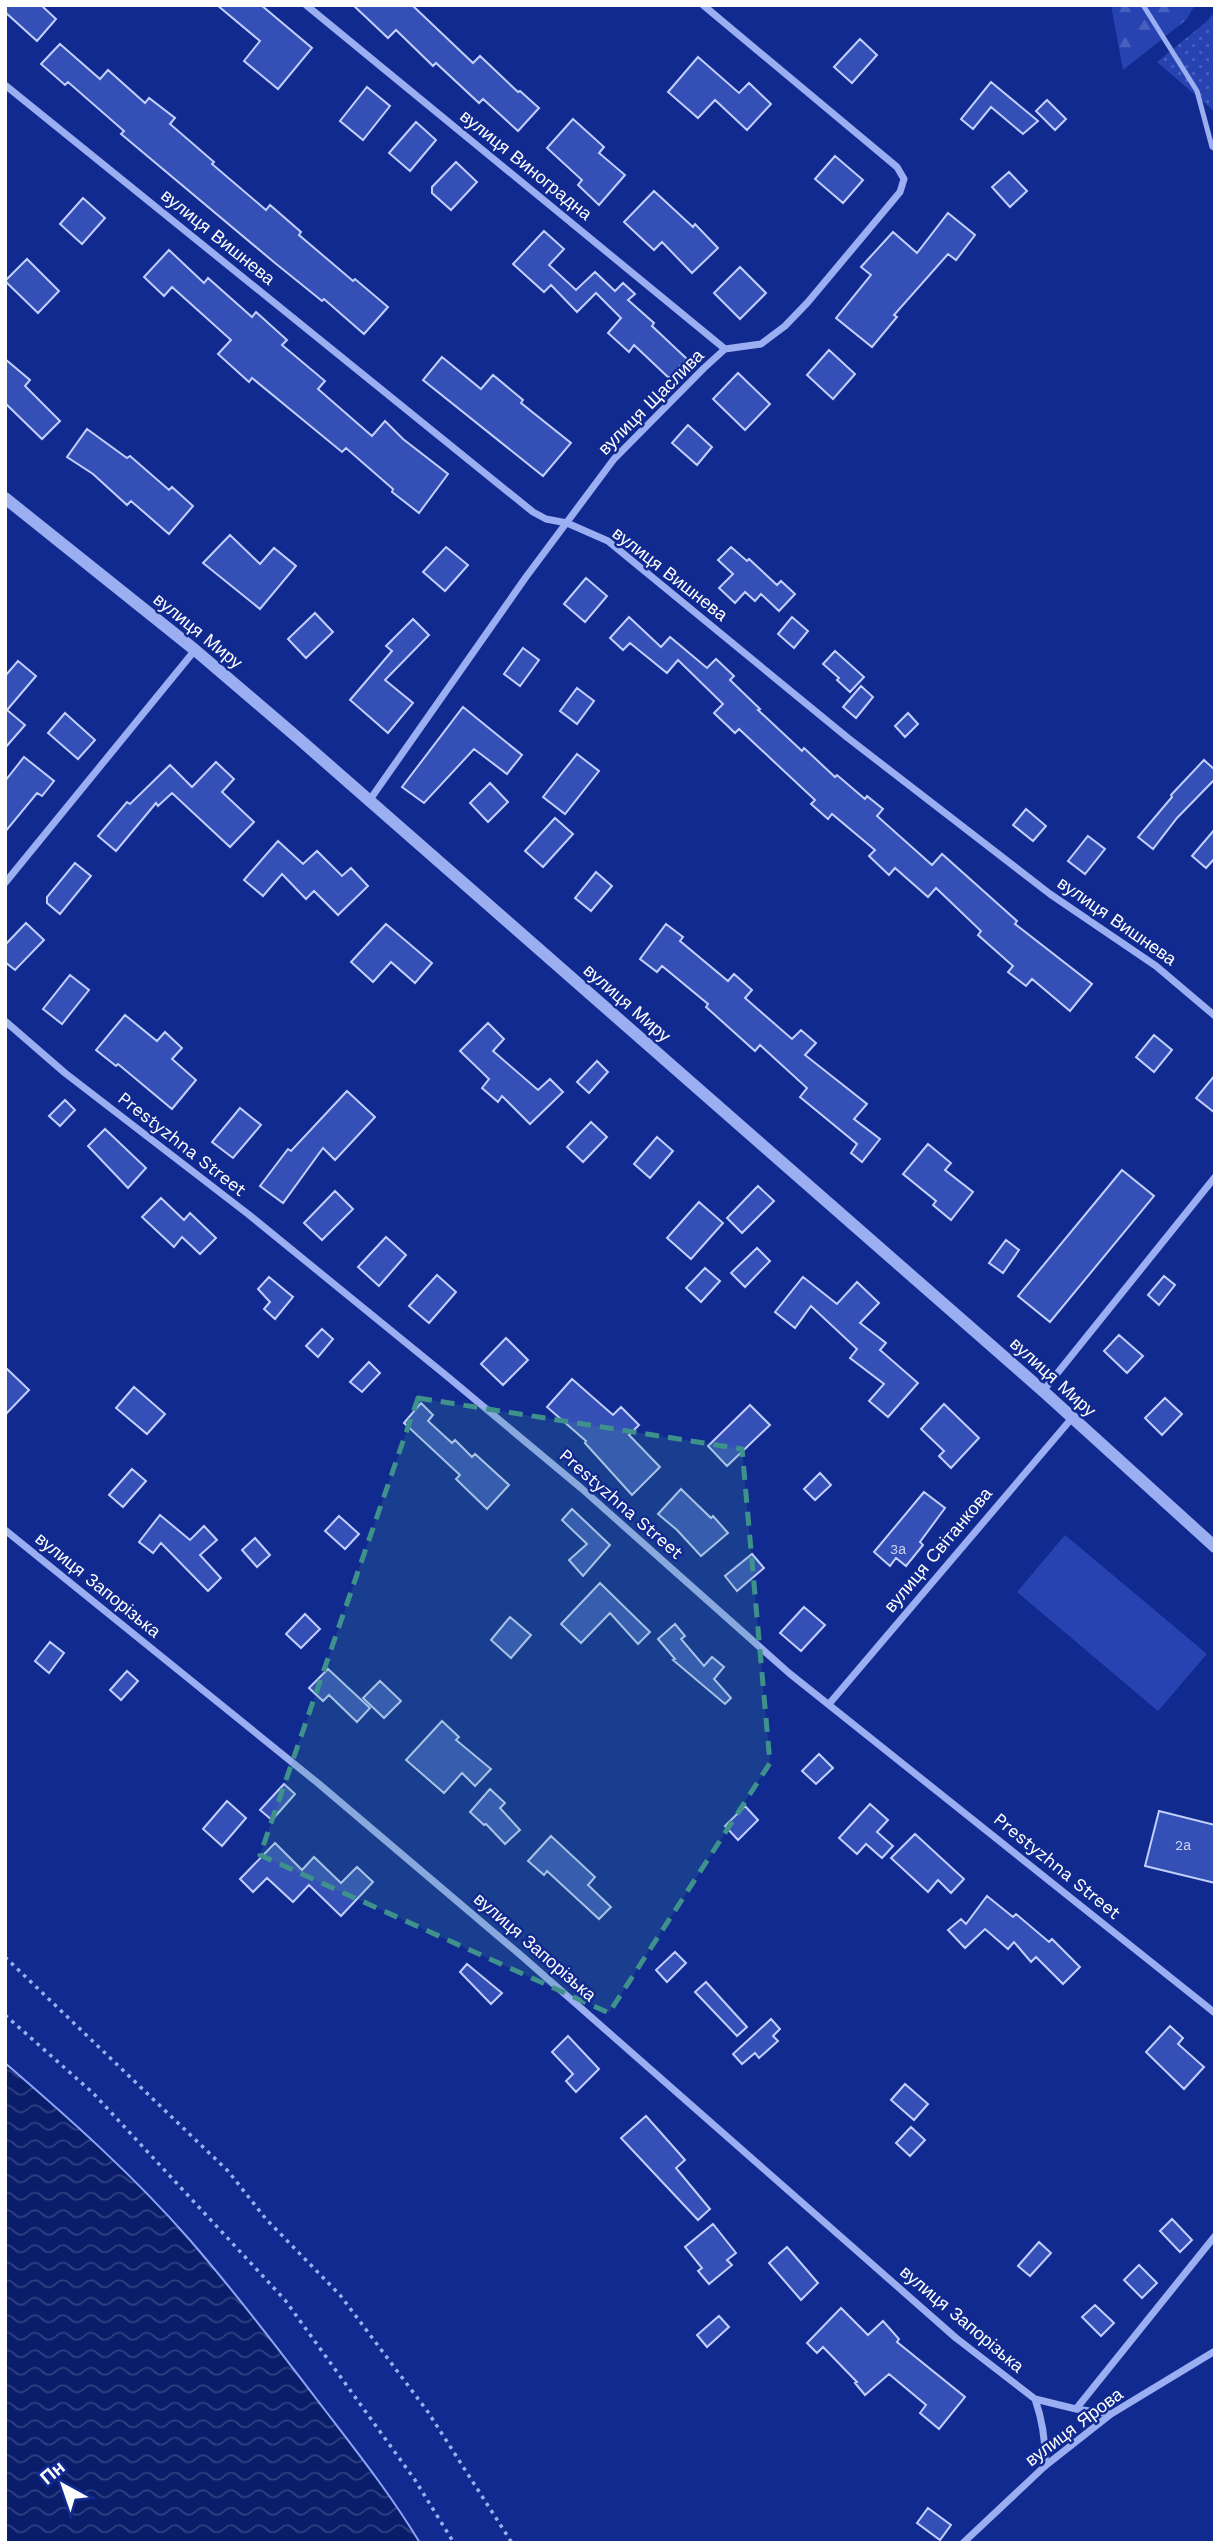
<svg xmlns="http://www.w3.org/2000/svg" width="1220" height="2548" viewBox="0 0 1220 2548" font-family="'Work Sans',sans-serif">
<defs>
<pattern id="grass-dots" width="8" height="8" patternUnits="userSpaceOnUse" patternTransform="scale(1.75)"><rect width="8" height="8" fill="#2643b1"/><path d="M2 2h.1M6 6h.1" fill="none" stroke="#475fbd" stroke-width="1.8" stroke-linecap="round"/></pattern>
<pattern id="forest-firs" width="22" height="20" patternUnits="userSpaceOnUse" patternTransform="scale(1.75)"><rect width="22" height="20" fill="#2643b1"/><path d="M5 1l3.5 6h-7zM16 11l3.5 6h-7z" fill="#475fbd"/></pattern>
<pattern id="water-waves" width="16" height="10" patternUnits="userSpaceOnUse" patternTransform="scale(1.75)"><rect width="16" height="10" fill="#0a1d6b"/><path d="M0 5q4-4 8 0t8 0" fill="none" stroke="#2f3f81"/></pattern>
</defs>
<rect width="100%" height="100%" fill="#112a90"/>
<path fill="url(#grass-dots)" d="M1215 12V112L1157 62 1206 22Z"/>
<path fill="url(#forest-firs)" d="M1111 5H1195L1186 20 1123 70Z"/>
<path fill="#2643b1" d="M1065 1535 1207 1654 1158 1711 1017 1592Z"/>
<path fill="url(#water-waves)" stroke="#8da4f6" stroke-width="2" d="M5 2063C69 2118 133 2175 189 2239 234 2291 276 2346 318 2401 353 2447 390 2493 420 2543H5Z"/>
<path fill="#3450b7" stroke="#c2cffd" stroke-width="2" d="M5 5H41L56 19 37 41 5 12Z
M217 5H261L312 48 278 89 244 61 260 41Z
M353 5H412L473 63 480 56 518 92 520 91 539 108 518 131 483 99 479 103 436 63 433 66 396 30 388 38Z
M860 39 877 55 852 83 834 67Z
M60 44 100 79 108 70 145 103 149 98 175 118 170 124 214 162 212 164 266 210 270 205 301 232 299 235 353 281 355 279 388 307 364 334 324 299 322 301 275 263 121 134 124 131 68 82 65 85 41 64Z
M698 57 739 93 749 83 771 104 747 130 715 100 698 118 668 92Z
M991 82 1038 121 1023 134 991 107 973 129 961 119Z
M367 87 390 106 363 140 340 121Z
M1047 100 1066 119 1055 130 1036 111Z
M573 119 604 147 599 153 625 175 599 205 578 185 582 180 547 148Z
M416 122 436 140 410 171 389 153Z
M835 156 863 180 843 203 815 179Z
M456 162 477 182 451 210 432 193V187Z
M1009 172 1027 191 1010 207 992 187Z
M654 191 693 227 695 224 718 248 692 273 662 242 654 250 624 222Z
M83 198 105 218 82 244 60 224Z
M948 213 975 235 956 260 948 254 894 315 897 317 872 347 836 318 871 275 861 267 893 232 917 253Z
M544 231 564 249 549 265 576 290 595 272 615 291 623 283 635 294 628 300 654 323 652 326 687 359 669 378 634 345 629 352 608 333 621 318 596 293 577 312 551 285 544 292 513 264Z
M169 250 204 283 208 278 252 317 256 312 287 340 282 345 325 381 318 389 372 436 385 421 403 439 448 474 419 513 392 492 393 489 346 448 342 452 252 378 249 382 218 354 231 340 172 287 164 296 144 277Z
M27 259 59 291 38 313 5 281Z
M740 267 766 293 740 319 714 293Z
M829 350 855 374 833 399 807 375Z
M442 357 481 389 493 375 523 400 521 403 571 443 543 476 423 380Z
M5 359 30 380 25 386 60 421 42 439 5 403Z
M738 373 770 404 745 430 713 399Z
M688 425 712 447 697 465 672 443Z
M87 429 127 458 130 456 169 490 172 487 193 506 169 534 131 501 127 505 93 474 67 457Z
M230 535 260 564 274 548 296 566 260 609 203 563Z
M446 547 468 565 445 591 423 572Z
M731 547 747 561 749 559 777 585 781 581 795 594 779 611 761 594 755 601 745 592 735 603 719 588 733 574 718 560Z
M586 578 607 596 585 622 564 604Z
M315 613 333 632 306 658 288 639Z
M629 617 661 647 670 637 707 668 716 659 734 676 730 680 760 709 758 710 802 751 804 748 835 777 837 775 865 799 867 796 883 809 877 816 932 865 942 854 1017 921 1015 924 1092 984 1070 1011 1032 979 1026 986 1008 972 1013 966 978 935 981 931 936 888 928 897 895 868 889 875 869 856 875 850 832 814 828 819 811 804 815 800 739 729 735 733 714 713 723 704 678 660 667 673 630 643 623 650 610 638Z
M792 617 808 631 794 648 778 634Z
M413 619 429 635 385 680 413 703 388 733 350 700 392 651 386 646Z
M523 648 539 660 520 686 504 674Z
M835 651 864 677 850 692 837 680 839 678 823 664Z
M18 661 36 676 7 710 25 725 5 748V676Z
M861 686 873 697 856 718 843 707Z
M577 688 594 701 577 724 560 711Z
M463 707 522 755 507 774 474 749 424 803 402 787Z
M65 713 95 740 78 759 48 733Z
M908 713 918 724 905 737 895 726Z
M577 754 599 771 565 814 543 797Z
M24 757 54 781 42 796 37 793 5 832V781Z
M1204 760 1215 770V779L1177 818 1153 849 1138 837 1172 797 1171 795Z
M216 762 234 779 222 792 254 822 230 847 172 793 158 806 156 803 116 851 98 836 127 802 130 804 170 765 192 787Z
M490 783 508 802 488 822 470 803Z
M1026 809 1046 826 1033 841 1013 825Z
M555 818 573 834 543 867 525 851Z
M1215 829V858L1206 868 1192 856Z
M1088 836 1105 849 1085 874 1068 861Z
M278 841 303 864 317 851 342 876 351 868 368 886 338 915 314 891 306 899 282 874 263 896 244 880Z
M75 863 91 876 60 914 47 903V897Z
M596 872 612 886 591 911 575 898Z
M26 923 44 940 15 970 5 962V945Z
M386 924 432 963 415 983 391 962 373 982 351 962Z
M666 924 683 937 680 941 728 981 734 974 752 990 745 998 792 1039 801 1030 816 1043 805 1055 867 1104 854 1119 880 1139 862 1162 851 1153 857 1144 800 1097 807 1088 760 1045 755 1051 706 1007 708 1004 662 966 657 972 640 959Z
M70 975 89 990 62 1024 43 1009Z
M125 1015 157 1041 165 1032 182 1048 172 1059 196 1080 172 1109 118 1064 116 1066 96 1050Z
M488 1023 504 1039 493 1051 538 1090 550 1079 563 1092 530 1124 502 1096 498 1102 482 1088 489 1079 460 1051Z
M1154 1035 1172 1050 1154 1072 1136 1057Z
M597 1061 608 1072 589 1093 577 1082Z
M1215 1075V1113L1196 1098Z
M347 1091 375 1117 335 1160 323 1148 283 1203 260 1186 288 1149 291 1151Z
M65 1100 75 1110 60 1126 49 1116Z
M240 1108 261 1125 233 1158 212 1142Z
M591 1122 607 1137 583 1162 567 1147Z
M105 1129 146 1168 128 1188 88 1146Z
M657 1137 673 1151 650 1178 634 1164Z
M928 1144 951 1163 945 1170 973 1192 951 1220 933 1205 936 1201 903 1174Z
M1122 1170 1154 1196 1050 1322 1018 1296Z
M758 1186 774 1201 742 1233 727 1218Z
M335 1191 353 1209 322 1240 304 1223Z
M161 1198 184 1220 190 1213 216 1238 200 1254 182 1237 174 1247 142 1217Z
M699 1202 723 1223 691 1259 667 1238Z
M386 1237 406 1255 379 1286 358 1267Z
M1006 1240 1019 1250 1003 1273 989 1263Z
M757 1248 770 1261 745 1287 731 1273Z
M705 1268 720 1281 701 1302 686 1288Z
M437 1275 456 1292 429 1323 409 1306Z
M1164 1276 1175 1285 1159 1305 1148 1295Z
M269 1277 293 1297 275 1319 264 1309 270 1302 258 1289Z
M803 1277 837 1304 857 1282 879 1303 860 1323 886 1343 880 1350 918 1383 888 1417 869 1401 884 1384 850 1358 857 1349 811 1306 795 1328 775 1312Z
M322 1329 333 1339 318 1357 306 1346Z
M1119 1335 1143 1356 1127 1373 1104 1351Z
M506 1338 528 1360 503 1385 481 1364Z
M369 1362 380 1373 362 1392 350 1382Z
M5 1367 29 1390 5 1415Z
M572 1379 613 1415 621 1407 639 1425 629 1435 660 1467 632 1495 585 1443 586 1441 547 1407Z
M134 1387 165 1414 147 1434 116 1408Z
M1165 1398 1182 1414 1162 1435 1145 1418Z
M421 1403 433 1415 428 1421 452 1443 455 1440 472 1457 475 1454 509 1485 487 1509 456 1479 460 1475 404 1423Z
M944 1404 979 1438 951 1468 939 1456 944 1451 921 1429Z
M750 1405 770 1425 727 1466 708 1446Z
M132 1469 146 1481 123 1507 109 1495Z
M820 1473 831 1485 815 1500 804 1489Z
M681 1489 711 1518 713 1516 728 1533 701 1556 677 1530 658 1514Z
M924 1492 945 1508 920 1542 923 1545 906 1566 896 1558 890 1566 874 1552Z
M572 1509 610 1545 583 1576 569 1560 587 1544 562 1520Z
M160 1515 190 1540 204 1526 217 1540 200 1555 221 1578 208 1591 161 1543 153 1553 139 1542Z
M339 1516 359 1534 345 1549 325 1531Z
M255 1538 270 1555 257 1567 242 1550Z
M752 1554 764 1568 737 1591 725 1576Z
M600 1583 650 1632 638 1644 610 1613 581 1643 561 1624Z
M804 1607 825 1625 801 1651 780 1633Z
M305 1614 320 1629 301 1648 286 1634Z
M510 1617 531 1635 511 1658 491 1640Z
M675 1624 685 1636 681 1639 704 1666 712 1657 724 1667 714 1679 731 1698 725 1704 673 1660 675 1659 658 1639Z
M50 1642 64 1653 49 1673 35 1661Z
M328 1669 370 1708 357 1722 329 1695 323 1701 309 1688Z
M127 1671 138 1681 121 1700 110 1690Z
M380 1681 401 1701 384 1718 363 1698Z
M442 1721 459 1737 456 1740 491 1769 475 1786 462 1773 444 1793 406 1760Z
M819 1754 833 1768 816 1784 802 1771Z
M284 1784 295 1794 272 1820 260 1810Z
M490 1789 505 1803 500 1808 520 1830 505 1844 486 1824 484 1825 470 1812Z
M227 1801 246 1818 222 1846 203 1829Z
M870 1804 888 1820 877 1832 893 1846 882 1858 866 1844 857 1854 839 1838Z
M745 1806 758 1820 738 1840 725 1826Z
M1159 1811 1215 1825V1883L1145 1866Z
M915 1834 964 1879 951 1893 938 1880 928 1892 891 1858Z
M551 1836 595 1877 588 1885 611 1907 599 1919 547 1871 544 1875 528 1861Z
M275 1843 302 1870 314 1857 341 1883 357 1867 373 1882 341 1916 309 1885 293 1902 267 1878 253 1892 240 1879Z
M987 1896 1013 1917 1016 1914 1049 1942 1052 1939 1080 1967 1063 1984 1036 1957 1031 1962 1014 1942 1008 1949 985 1929 965 1948 948 1930 961 1919 966 1924Z
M675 1952 686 1963 667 1982 656 1970Z
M467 1964 502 1993 491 2004 460 1972Z
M706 1982 747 2027 737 2036 695 1992Z
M771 2019 780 2029 773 2036 778 2041 759 2058 755 2053 742 2064 733 2054Z
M1170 2026 1183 2038 1178 2044 1204 2067 1184 2089 1146 2052Z
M568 2036 599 2069 576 2092 566 2081 573 2074 552 2052Z
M905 2084 928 2104 914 2120 891 2100Z
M646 2116 685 2160 676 2168 710 2209 698 2220 621 2138Z
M911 2127 925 2140 910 2156 896 2143Z
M1172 2219 1192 2240 1180 2252 1160 2231Z
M713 2224 736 2253 727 2260 732 2265 709 2284 698 2271 702 2268 685 2247Z
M1039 2242 1051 2253 1030 2276 1018 2266Z
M787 2247 818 2283 801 2300 769 2263Z
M1139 2265 1157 2283 1142 2298 1124 2280Z
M1095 2305 1114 2323 1101 2336 1082 2317Z
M841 2308 868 2335 883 2321 899 2339 897 2342 965 2397 939 2429 920 2413 926 2405 889 2374 865 2395 855 2383 857 2382 823 2347 817 2353 807 2343Z
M719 2316 729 2327 707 2347 697 2335Z
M928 2508 951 2525 940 2540 917 2523Z"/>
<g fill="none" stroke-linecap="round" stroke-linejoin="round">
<path stroke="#9baef2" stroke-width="3.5" stroke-dasharray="3.5 5" stroke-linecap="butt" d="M5 1957 228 2171 266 2219 340 2295 428 2412 512 2543
M5 2015 93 2093 285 2300 415 2480 454 2543"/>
<path stroke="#9baef2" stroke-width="5" d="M1143 5 1197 91 1212 147 1215 149"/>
<path stroke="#9baef2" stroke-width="7" d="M306 5 725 349
M5 85 533 512 546 519 567 523 608 541 848 738 1050 894 1156 966 1215 1016
M369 801 526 577 614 459 704 368 725 349 761 344 785 326 808 302 900 192 904 179 897 167 703 5
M5 883 195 650
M5 1021 65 1073 248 1214 448 1377 581 1488 789 1673 1215 2013
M1043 1391 1215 1177
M5 1530 319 1784 524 1958 956 2338 1035 2399 1076 2409 1111 2414
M829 1704 1072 1418
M1035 2399C1043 2422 1046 2441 1045 2466
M1076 2409 1215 2236
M963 2543 1045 2466 1111 2414 1215 2351"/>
<path stroke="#9baef2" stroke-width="12" d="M5 498 195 650 298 738 1043 1391 1215 1547"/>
</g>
<path fill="#3f918b" fill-opacity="0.2" stroke="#3f918b" stroke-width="5" stroke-dasharray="14 9" stroke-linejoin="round" d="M418 1398 742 1449 770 1763 609 2013 260 1855Z"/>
<g text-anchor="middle" stroke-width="5" stroke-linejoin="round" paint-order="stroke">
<g font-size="14" fill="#ccd3ed">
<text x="898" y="1554">3а</text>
<text x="1183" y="1850">2а</text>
</g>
<g font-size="18" fill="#fff" stroke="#112a90">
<text transform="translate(526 165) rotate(39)" y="6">вулиця Виноградна</text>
<text transform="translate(218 237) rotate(39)" y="6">вулиця Вишнева</text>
<text transform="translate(651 402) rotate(-45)" y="6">вулиця Щаслива</text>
<text transform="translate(670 574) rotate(38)" y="6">вулиця Вишнева</text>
<text transform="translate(198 631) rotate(39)" y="6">вулиця Миру</text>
<text transform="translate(1117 921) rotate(35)" y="6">вулиця Вишнева</text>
<text transform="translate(627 1003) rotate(41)" y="6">вулиця Миру</text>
<text transform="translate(182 1144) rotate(38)" y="6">Prestyzhna Street</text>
<text transform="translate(1053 1377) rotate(42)" y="6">вулиця Миру</text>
<text transform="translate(621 1504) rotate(41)" y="6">Prestyzhna Street</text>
<text transform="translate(938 1550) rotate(-50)" y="6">вулиця Світанкова</text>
<text transform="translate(98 1585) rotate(39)" y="6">вулиця Запорізька</text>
<text transform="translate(1057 1866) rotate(39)" y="6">Prestyzhna Street</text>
<text transform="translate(535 1947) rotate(41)" y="6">вулиця Запорізька</text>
<text transform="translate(962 2319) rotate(40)" y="6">вулиця Запорізька</text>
<text transform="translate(1074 2427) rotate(-37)" y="6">вулиця Ярова</text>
</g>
</g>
<rect width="1220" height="2548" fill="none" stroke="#ffffff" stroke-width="14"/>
<g transform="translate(63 2485) rotate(320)" stroke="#112a90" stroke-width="5" paint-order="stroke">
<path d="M0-5L12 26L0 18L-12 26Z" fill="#ffffff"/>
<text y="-10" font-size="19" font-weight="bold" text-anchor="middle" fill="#ffffff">Пн</text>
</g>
</svg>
